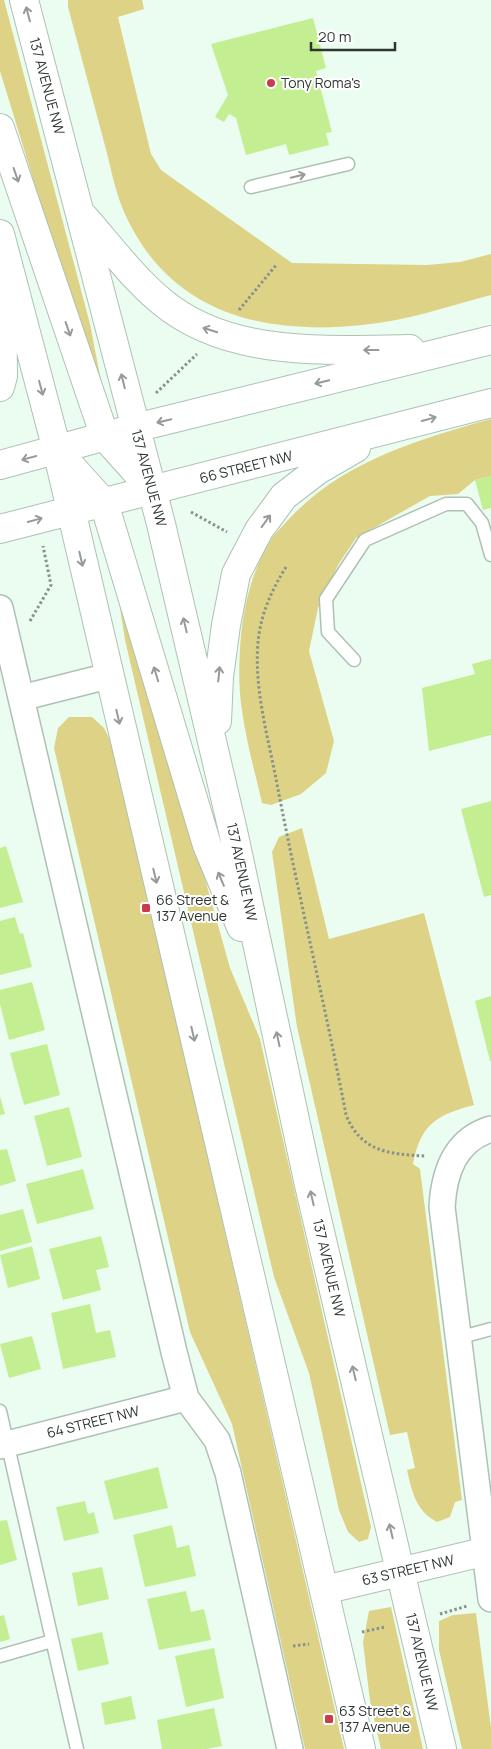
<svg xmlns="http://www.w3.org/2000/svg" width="491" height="1749" viewBox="0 0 491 1749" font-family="Manrope,sans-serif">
<rect width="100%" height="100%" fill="#eafdf0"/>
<path fill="#ded286" d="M0 0H4L90 324 103 391H98L0 71Z
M68 0H142L144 9 118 17 151 154 161 170 292 263 427 265 460 262 491 254V295C449 306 406 321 362 325 259 336 165 311 122 207 114 187 110 163 104 142 92 97 80 52 68 7Z
M491 419V476L475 480 458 494 430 496 356 538 338 565 318 608 309 651 334 741 326 773 301 794 271 805 262 803C255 772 246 741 242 710 238 685 239 659 241 635 245 600 253 568 272 538 277 531 284 525 290 518 342 462 419 439 491 419Z
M111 551 141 650 230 968 260 1039 371 1527 368 1539 359 1542 348 1532 339 1510 309 1373 274 1277 125 640Z
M69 717H92L104 728 113 746 344 1749H305L232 1424 190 1332 54 748 58 728Z
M302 828 329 939 424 913 474 1105C437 1115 421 1123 413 1164L420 1169 462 1500 455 1502 450 1517 437 1522C416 1511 412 1492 407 1470L415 1468 407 1432 390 1435 297 1027 272 852 279 837Z
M391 1607 423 1749H381L370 1701 363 1642 369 1611Z
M476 1613 491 1728V1749H462L439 1650V1621L453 1615Z"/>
<path fill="#c3ee91" d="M313 18 326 68 316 71 332 132 326 133 329 145 289 155 286 144 246 155 236 118 229 114 224 122 215 117 228 95 211 44Z
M491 476V508L483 510 475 480Z
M491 659V735L429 751 422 688 475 674 472 664Z
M491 801V895L484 897 461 809Z
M6 846 23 902 0 908V848Z
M15 917 20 934 23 933 32 967 0 975V921Z
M32 982 45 1030 9 1040 0 1004V990Z
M491 996V1061H490L475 1001Z
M47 1044 60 1095 24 1105 10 1053Z
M0 1096 5 1114 0 1115Z
M69 1107 82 1157 47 1166 34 1116Z
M7 1149 16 1181 0 1186V1150Z
M83 1169 94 1209 37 1224 26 1184Z
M23 1209 32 1242 0 1251V1215Z
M101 1236 109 1267 96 1270 101 1290 63 1300 49 1249Z
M32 1246 40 1279 8 1288 0 1255Z
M90 1304 96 1333 110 1330 116 1357 63 1369 51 1313Z
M32 1336 41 1369 9 1378 0 1344Z
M158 1467 168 1508 114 1520 104 1481Z
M85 1501 88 1514 94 1512 99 1533 64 1541 56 1507Z
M7 1520 17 1560 0 1565V1521Z
M172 1525 177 1548 189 1545 196 1576 145 1587 133 1535Z
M102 1567 109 1599 78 1606 72 1573Z
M186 1591 191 1612 204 1609 211 1640 159 1650 147 1599Z
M4 1615 10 1639 0 1642V1616Z
M102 1632 109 1664 78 1671 71 1639Z
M214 1648 224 1698 186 1707 175 1656Z
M131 1696 136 1719 105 1725 101 1703Z
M214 1708 222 1746 206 1749H162L157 1720Z"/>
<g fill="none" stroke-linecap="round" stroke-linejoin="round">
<g stroke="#aec1b4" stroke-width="15">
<path id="service" d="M251 187 348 164
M354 660 328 632 326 599 365 540 446 504H467L482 523 491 555
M458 1338 491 1329
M0 1411 77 1749
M0 1656 52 1641"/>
</g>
<g stroke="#aec1b4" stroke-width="28">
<path id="minor" d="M0 608 174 1352 186 1398 217 1440 228 1473 290 1749
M21 698 108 676
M491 1129C455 1140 444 1172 442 1207L491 1599
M0 1446 186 1398"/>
</g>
<g stroke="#aec1b4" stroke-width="30">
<path id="tertiary" d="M324 1590 491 1550"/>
</g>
<g stroke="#aec1b4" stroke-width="30">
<path id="secondary" d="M24 0 161 524 233 831 309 1185 442 1749
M0 128 105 437 148 485
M83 216C108 244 132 277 161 301 228 358 328 350 410 349
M0 234 57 450 361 1749
M0 387 3 376 2 281
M58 452 104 503 207 845 241 927
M0 465 135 428 491 340
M0 529 491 403
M217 721 219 677 226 625 236 574 259 530 284 496 318 470 356 448"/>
</g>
<path stroke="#86938a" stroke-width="3" stroke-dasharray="2.5 2.5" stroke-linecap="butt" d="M239 310 277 264
M156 393 197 354
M191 512 227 532
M286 567C273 588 263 609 259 634 252 683 268 736 277 784 298 894 325 1004 346 1115 361 1152 389 1154 425 1156
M30 621 51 585 43 546
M440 1614 467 1606
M362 1632 385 1627
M293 1646 309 1644"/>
<use href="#service" stroke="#fff" stroke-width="12"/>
<use href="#minor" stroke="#fff" stroke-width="25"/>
<use href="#tertiary" stroke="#fff" stroke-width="28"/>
<use href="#secondary" stroke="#fff" stroke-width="28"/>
</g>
<defs><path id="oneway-shaft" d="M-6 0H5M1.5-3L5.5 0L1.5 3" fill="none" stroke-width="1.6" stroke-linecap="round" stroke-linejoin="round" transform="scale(1.25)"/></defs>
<g stroke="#969a98">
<use href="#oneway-shaft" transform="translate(28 14) rotate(-105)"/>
<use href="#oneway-shaft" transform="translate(16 175) rotate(71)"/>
<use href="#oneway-shaft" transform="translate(298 176) rotate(-13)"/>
<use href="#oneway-shaft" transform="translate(68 329) rotate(71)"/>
<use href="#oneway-shaft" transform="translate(210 330) rotate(-162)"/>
<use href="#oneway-shaft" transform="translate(371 350) rotate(180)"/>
<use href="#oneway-shaft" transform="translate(123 381) rotate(-104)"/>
<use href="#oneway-shaft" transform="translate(322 382) rotate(166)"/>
<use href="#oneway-shaft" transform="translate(41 388) rotate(75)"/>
<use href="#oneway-shaft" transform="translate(429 419) rotate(-15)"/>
<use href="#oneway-shaft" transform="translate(164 421) rotate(166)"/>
<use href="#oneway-shaft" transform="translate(29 458) rotate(165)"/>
<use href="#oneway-shaft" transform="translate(35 520) rotate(-15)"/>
<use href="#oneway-shaft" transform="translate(266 521) rotate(-54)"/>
<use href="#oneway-shaft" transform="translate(81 559) rotate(77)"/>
<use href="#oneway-shaft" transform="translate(185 625) rotate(-103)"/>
<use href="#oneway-shaft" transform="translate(156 674) rotate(-107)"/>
<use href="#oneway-shaft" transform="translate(219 674) rotate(-84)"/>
<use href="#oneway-shaft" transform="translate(118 717) rotate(77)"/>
<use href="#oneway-shaft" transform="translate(155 876) rotate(77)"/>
<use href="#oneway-shaft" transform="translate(221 879) rotate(-113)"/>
<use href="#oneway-shaft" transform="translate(193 1034) rotate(77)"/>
<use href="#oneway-shaft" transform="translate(278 1039) rotate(-102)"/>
<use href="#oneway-shaft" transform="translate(312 1198) rotate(-103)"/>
<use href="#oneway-shaft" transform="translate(354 1373) rotate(-103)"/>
<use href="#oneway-shaft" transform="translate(391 1531) rotate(-103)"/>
</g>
<g fill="#cb3a4f" stroke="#fff" stroke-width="2">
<circle cx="271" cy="83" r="5"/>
<rect x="141" y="903" width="10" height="10" rx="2.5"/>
<rect x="324" y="1714" width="10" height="10" rx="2.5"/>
</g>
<g text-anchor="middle" stroke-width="4" stroke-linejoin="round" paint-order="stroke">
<g font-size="14" fill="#2e3631" stroke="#fff" text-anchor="start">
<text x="281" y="88">Tony Roma's</text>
<text x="156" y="905">66 Street &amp;<tspan x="156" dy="16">137 Avenue</tspan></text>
<text x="339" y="1716">63 Street &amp;<tspan x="339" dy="16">137 Avenue</tspan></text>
</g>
<g font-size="14" fill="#2e3631" stroke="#fff">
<text transform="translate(47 86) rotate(75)" y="5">137 AVENUE NW</text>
<text transform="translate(246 467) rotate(-14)" y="5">66 STREET NW</text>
<text transform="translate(149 478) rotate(75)" y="5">137 AVENUE NW</text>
<text transform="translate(242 872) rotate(78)" y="5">137 AVENUE NW</text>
<text transform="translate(329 1268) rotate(77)" y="5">137 AVENUE NW</text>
<text transform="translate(93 1422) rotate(-14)" y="5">64 STREET NW</text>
<text transform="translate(408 1570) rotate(-13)" y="5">63 STREET NW</text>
<text transform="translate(422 1662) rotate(77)" y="5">137 AVENUE NW</text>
</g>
</g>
<path d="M311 42v8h84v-8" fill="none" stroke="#2e3631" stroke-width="2.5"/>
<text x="318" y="42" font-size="15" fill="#2e3631" stroke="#ffffff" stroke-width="4" paint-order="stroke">20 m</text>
</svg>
